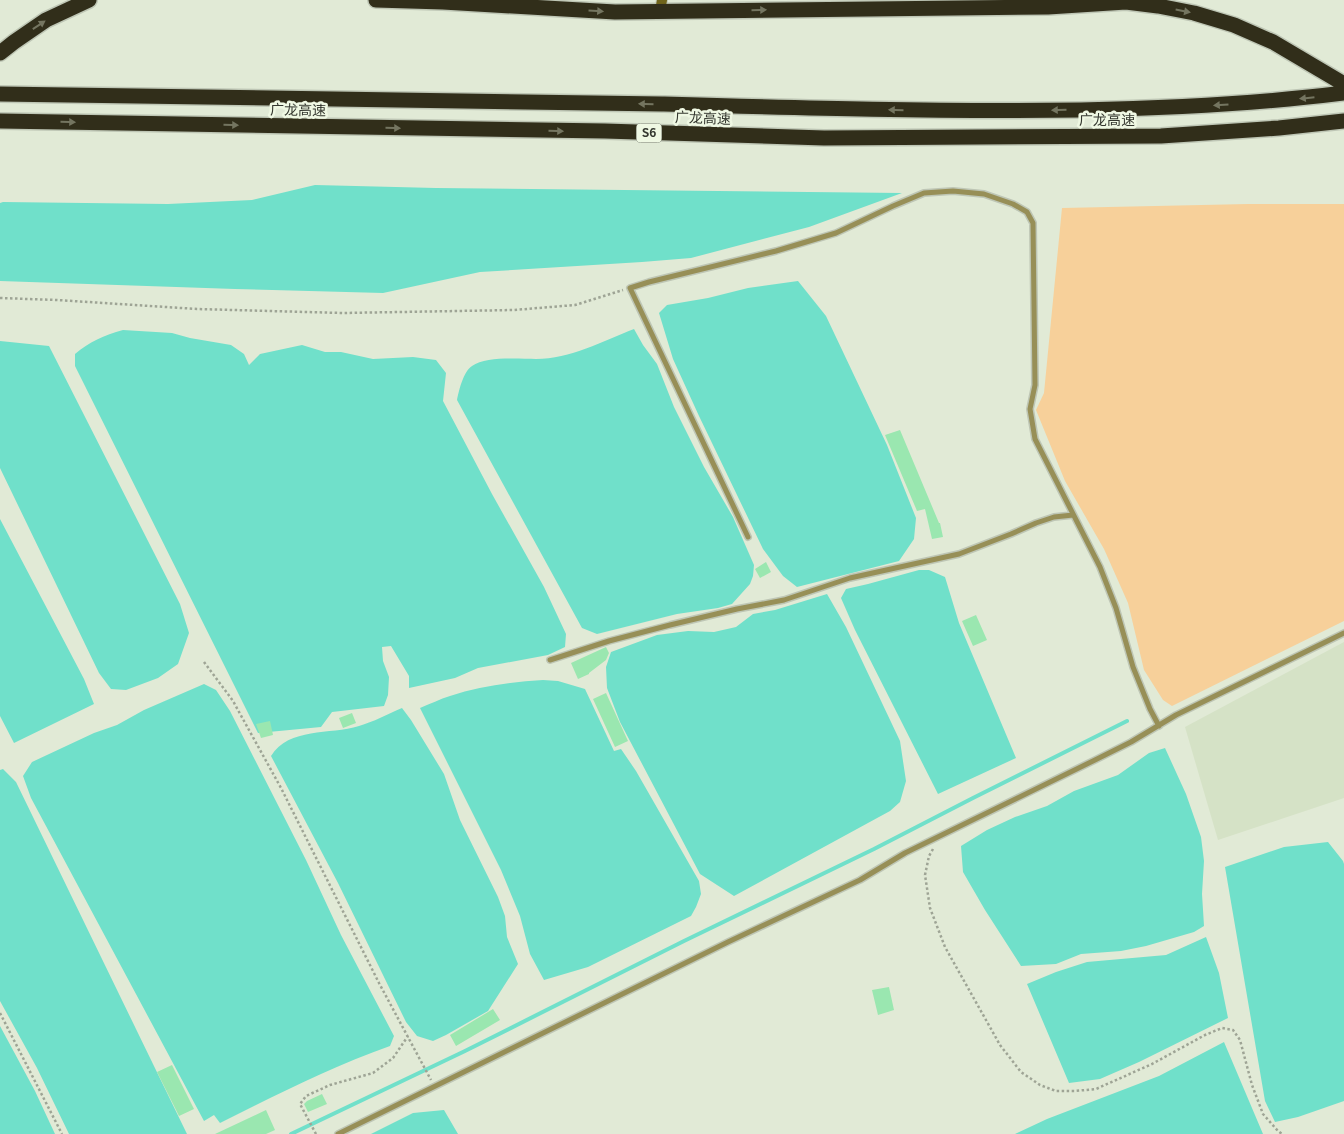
<svg xmlns="http://www.w3.org/2000/svg" width="1344" height="1134" viewBox="0 0 1344 1134" font-family="Georgia,'Noto Sans SC',serif">
<rect width="100%" height="100%" fill="#e1ead6"/>
<path fill="#d5e2c6" d="M1344 642V798L1218 840 1185 727Z"/>
<path fill="#f7d09a" d="M1248 204H1344V621L1172 706 1163 700 1144 670 1128 603 1104 549 1065 481 1036 410 1044 393 1062 208Z"/>
<path fill="#70e0ca" d="M315 185 436 188 902 193 809 227 691 258 642 262 480 272 383 293 235 289 0 281V203L3 202 168 204 252 200Z
M798 281 826 316 887 445 916 518 914 539 899 561 797 587 783 576 763 549 699 416 673 359 659 313 667 305 708 298 748 288Z
M634 329 643 345 657 364 674 407 704 467 733 517 754 565 753 576 750 584 732 604 718 608 677 614 597 634 582 628 457 400C459 391 463 372 472 366 486 356 519 359 536 359 570 359 603 341 634 329Z
M123 330 172 333 190 338 231 345 244 354 249 365 260 354 302 345 325 352H341L373 359 413 357 436 360 446 373 443 401 492 494 544 587 566 634 565 647 548 655 478 668 455 678 409 688V676L391 646 382 647 383 661 389 677 388 695 384 706 332 712 321 727 258 733 75 366V354C89 342 104 335 123 330Z
M0 341 49 346 180 604 189 633 178 664 158 678 126 690 111 689 99 673 0 468Z
M0 519 84 679 94 704 14 743 0 716Z
M929 570 945 577 959 623 1016 758 938 794 855 630 841 598 846 589 868 584 919 570Z
M827 594 846 627 900 741 906 781 900 802 890 811 734 896 700 874 620 722 607 688 606 667 611 652 657 635 688 631 714 632 736 627 753 614 775 610Z
M543 680 558 681 585 689 614 751 621 749 636 771 699 881 701 894 696 907 691 916 588 967 544 980 530 954 520 916 501 870 420 708C430 704 440 699 450 696 480 686 512 682 543 680Z
M204 684 216 690 230 711 306 860 341 935 394 1036 390 1046C331 1067 276 1095 220 1123L214 1115 204 1121 31 798 23 776 32 762 94 733 117 725 144 710Z
M402 708 411 720 444 774 460 820 498 897 505 916 507 937 518 964 488 1011 446 1035 433 1041 417 1036 406 1022 338 883 271 756C289 727 330 735 359 726 373 722 388 714 402 708Z
M1165 748 1186 794 1201 837 1204 861 1202 894 1204 926 1194 932 1146 946 1121 951 1081 954 1056 964 1021 966 985 910 963 872 961 846 987 830 1015 817 1047 806 1074 791 1118 775 1149 753Z
M3 769 16 782 187 1134H69L37 1068 0 1001V770Z
M1328 842 1343 861 1344 864V1101L1298 1117 1275 1122 1265 1101 1225 867 1284 847Z
M1206 937 1219 973 1228 1018 1139 1062 1100 1079 1069 1083 1027 984 1056 972 1087 962 1166 955Z
M0 1026 35 1091 55 1134H0Z
M1224 1042 1263 1134H1015L1047 1119 1159 1076Z
M444 1110 458 1134H371L413 1113Z"/>
<g fill="none" stroke-linecap="round" stroke-linejoin="round">
<path stroke="#70e0ca" stroke-width="4" d="M291 1134 465 1051 684 941 874 849 973 798 1127 721"/>
</g>
<path fill="#9ae7b0" d="M900 430 939 523H940L943 537 932 539 925 509 917 511 885 435Z
M766 562 771 572 760 578 755 569Z
M976 615 987 640 973 646 962 621Z
M606 647 609 653 606 660 589 673V674L578 679 571 663Z
M606 693 628 741 615 747 593 699Z
M352 713 356 723 343 728 339 718Z
M270 721 273 735 261 738 256 724Z
M889 987 894 1010 878 1015 872 990Z
M493 1009 500 1020 456 1046 450 1035Z
M172 1065 194 1109 179 1116 157 1072Z
M322 1094 327 1104 308 1112 304 1104 307 1101Z
M266 1110 275 1130 266 1134H215Z"/>
<g fill="none" stroke-linecap="round" stroke-linejoin="round">
<g stroke="#bec6b5" stroke-width="8">
<path id="service" d="M748 537 630 288 649 282 776 251 836 233 893 206 924 193 953 191 984 194 1013 204 1027 212 1033 223 1035 385 1030 409 1035 439 1100 567 1116 608 1133 667 1150 709 1159 726
M550 660 609 641 670 625 737 609 784 600 850 578 959 554 1011 534 1036 523 1054 517 1073 515
M338 1134 728 942 860 880 905 853 1095 760 1131 742 1176 715 1344 633"/>
</g>
<g stroke="#bec6b5" stroke-width="12">
<path id="secondary" d="M660 11 662 0"/>
</g>
<g stroke="#bec6b5" stroke-width="18">
<path id="motorway" d="M376 0 443 2 615 12 1048 7 1126 2 1158 6 1194 13 1234 25 1273 42 1344 84
M0 53 14 42 46 20 89 0
M0 94C221 99 442 99 662 104 802 108 941 112 1081 110 1169 108 1257 104 1344 93
M0 121 605 131 824 138 1161 136 1279 128 1344 121"/>
</g>
<path stroke="#9ea495" stroke-width="2.5" stroke-dasharray="2.5 2.5" stroke-linecap="butt" d="M0 298 57 300 197 309 343 313 514 310 575 305 623 290
M204 662 233 701 281 788 379 983 431 1080
M933 849 929 856 925 875 930 908 945 947 1000 1045 1021 1072 1040 1085 1056 1091H1075L1096 1089 1152 1064 1205 1035 1222 1028 1233 1030 1240 1040 1252 1085 1263 1114 1278 1131 1282 1134
M0 1013 62 1134
M316 1134 300 1104 306 1096 330 1085 373 1073 393 1058 408 1036"/>
<use href="#service" stroke="#978f57" stroke-width="5"/>
<use href="#secondary" stroke="#6f641b" stroke-width="10"/>
<use href="#motorway" stroke="#312e1a" stroke-width="15"/>
</g>
<defs><path id="oneway-solid" d="M-6-.8H1V-3.2L6.5 0L1 3.2V.8H-6Z" transform="scale(1.25)"/></defs>
<g fill="#747560">
<use href="#oneway-solid" transform="translate(759 10) rotate(-1)"/>
<use href="#oneway-solid" transform="translate(596 11) rotate(4)"/>
<use href="#oneway-solid" transform="translate(1183 11) rotate(11)"/>
<use href="#oneway-solid" transform="translate(39 25) rotate(-34)"/>
<use href="#oneway-solid" transform="translate(1307 98) rotate(174)"/>
<use href="#oneway-solid" transform="translate(646 104) rotate(-179)"/>
<use href="#oneway-solid" transform="translate(1221 105) rotate(176)"/>
<use href="#oneway-solid" transform="translate(896 110) rotate(-179)"/>
<use href="#oneway-solid" transform="translate(1059 110) rotate(179)"/>
<use href="#oneway-solid" transform="translate(68 122) rotate(1)"/>
<use href="#oneway-solid" transform="translate(231 125) rotate(1)"/>
<use href="#oneway-solid" transform="translate(393 128) rotate(1)"/>
<use href="#oneway-solid" transform="translate(556 131) rotate(1)"/>
</g>
<g text-anchor="middle" stroke-width="5" stroke-linejoin="round" paint-order="stroke">
<rect fill="#eff8e3" stroke="#6c7165" stroke-width="1" x="636.5" y="123.5" width="25" height="19" rx="4"/>
<g font-size="12" font-weight="bold" fill="#34372f">
<text x="649" y="137">S6</text>
</g>
<g font-size="14" fill="#34372f" stroke="#eff8e3">
<text transform="translate(298 110) rotate(1)" y="5">广龙高速</text>
<text transform="translate(703 118) rotate(2)" y="5">广龙高速</text>
<text x="1107" y="125">广龙高速</text>
</g>
</g>
</svg>
